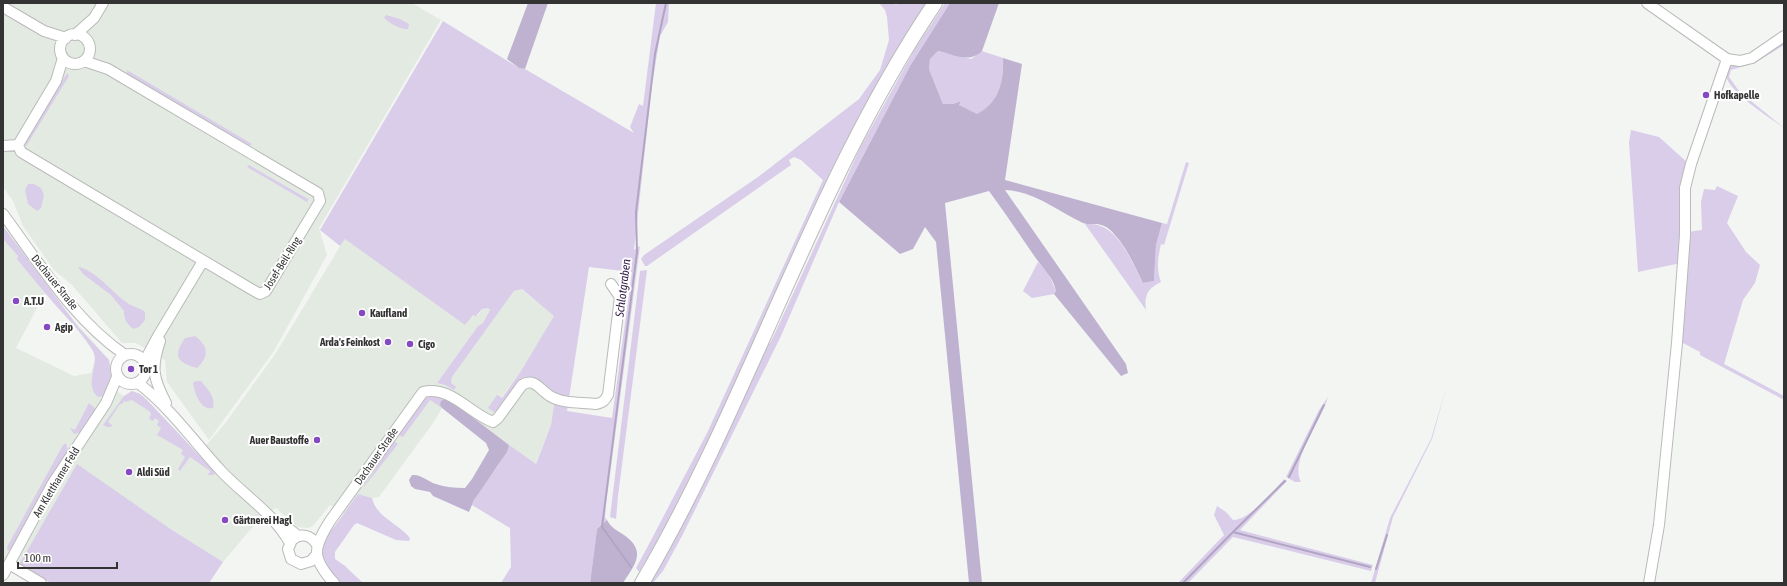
<svg xmlns="http://www.w3.org/2000/svg" width="1787" height="586" viewBox="0 0 1787 586" font-family="'Asap Condensed',sans-serif">
<rect width="100%" height="100%" fill="#f3f5f3"/>
<path fill="#e3eae2" fill-rule="evenodd" d="M3 3H412L441 20 319 228 327 255 274 351 209 440 167 382 165 360 136 343H122L72 285 54 270 23 226 13 201 3 187Z
M3 226 74 321 109 360 110 364V387L124 396 132 391 140 394 198 455 226 422 276 353 345 238 465 325 473 315H478L482 309 488 308 490 310 483 323 478 326 437 383 445 385 454 390 451 383 452 377 514 291 521 289 555 316 521 371 501 398 498 410 522 378 528 377 555 398 551 425 535 465 447 399 440 405 442 408 433 423 379 497 372 498 358 494 344 513 330 505 313 526 308 528 297 527 276 508 261 517 223 562 169 528 19 565 3 567ZM45 293 76 328 93 351 96 359 91 373 74 376 16 348Z"/>
<path fill="#d9cde9" fill-rule="evenodd" d="M656 3H669L668 22 660 36 652 85 634 250 640 246 606 505 605 517 607 520 597 529 590 583H501L511 567 510 528 472 505C479 486 504 463 509 445L536 464 551 425 555 398 528 377 522 378 498 410 494 412 488 408 497 395 502 398 521 371 554 316 522 289 514 291 452 377 451 383 456 387 454 390 445 385 437 383 478 326 483 323 490 310 488 308 482 309 476 316 473 315 465 325 345 239 340 246 320 230 443 21 519 68 525 69 634 133 630 127 639 104 643 106ZM589 267 632 272 612 418 567 411Z
M879 3H894L896 5 898 3H929L733 397 661 535 639 572 636 568 648 546 707 433 823 180 801 160 794 157 789 160 791 165 647 266H645L641 259 644 255 758 177 859 99 880 70 889 40 887 17 885 10Z
M945 3H950L910 66 839 202 781 336 682 536 663 571 653 583H648L830 201 884 97 836 192 767 345 770 343 775 333 861 146 916 47Z
M386 15 400 19 409 24 408 29C400 30 390 23 384 18Z
M1784 40V45L1755 63 1731 70 1729 77 1739 91 1784 128C1769 117 1730 93 1726 76L1731 65Z
M938 51 971 59 982 51 1003 58C1004 81 999 103 977 115L959 105 961 101 953 104H943L929 69 930 59Z
M127 70 252 144 249 146 127 74Z
M67 73 69 76 25 148 26 141Z
M1631 130 1659 137 1688 163 1681 263 1638 272 1629 142Z
M1186 162 1189 163 1164 245 1161 244C1158 257 1156 269 1161 282 1148 288 1144 295 1146 310L1085 224C1117 221 1130 259 1143 283L1154 281 1156 245 1162 223 1167 224Z
M249 165 308 199 307 204V202L247 167Z
M28 184H34L41 188 44 195 41 208 37 211 28 204 25 190Z
M1717 186 1738 196 1727 223 1746 252 1760 265 1755 283 1743 300 1724 364 1784 396V400L1700 355V352L1681 342 1687 232 1702 230 1701 202 1704 189 1715 190Z
M3 226 79 328 109 360 111 376 105 396 98 397C83 383 100 365 93 351 84 335 70 321 58 308 44 292 30 275 17 259L18 256 3 239Z
M1038 262 1048 272 1056 291 1054 294 1032 298 1023 291Z
M78 267C94 269 112 292 126 302 132 307 139 307 145 312V320L139 327 133 329C126 323 124 319 124 311L111 295 83 274Z
M647 270 618 496 616 519 610 517 640 271Z
M195 336C209 346 209 357 197 368 176 362 173 356 185 338Z
M196 381H201C207 389 216 396 213 408 200 411 195 393 193 383Z
M1447 385 1432 439 1393 517 1375 583H1371L1390 518 1431 439Z
M132 391 140 394 147 400 215 472 214 475H208L210 471 190 457 180 471 178 469 185 457 181 454 183 450 157 435 161 428 157 425 159 421 155 418 153 421 149 419 151 414 149 411 132 400 126 402 124 401 122 404H120L108 422 112 425 111 427H107L103 425 124 396Z
M434 395 447 398 440 405 442 408 430 400 403 437 398 435 422 402 425 398Z
M1328 397C1322 420 1289 460 1301 482H1295L1286 477 1319 410Z
M89 403 97 410 81 432 74 434 70 428 75 430Z
M394 441 398 444 364 487V486Z
M66 443 68 452 29 515 11 549 8 551 7 547 63 445Z
M77 464 169 528 223 562 209 583H51L19 565Z
M1284 479 1287 481 1240 530 1373 565 1371 571 1233 537 1188 583H1178L1224 535 1214 515 1217 506 1226 512 1233 520C1248 521 1275 490 1284 479Z
M358 494 372 498C376 517 399 524 410 538L409 541 396 540 357 523 354 525 335 552V559L345 566 363 583H339L325 566 320 554 322 539 334 527Z"/>
<path fill="#bfb2d1" d="M528 3H548L525 69 519 68 507 59Z
M950 3H999L982 51C969 64 953 54 938 51L930 59 929 69 943 104H953L961 101 959 105 977 114C999 103 1004 81 1003 58L1022 64 1005 180 1162 223 1156 245 1154 281 1143 283C1134 265 1125 243 1109 229 1098 221 1090 226 1083 223 1057 211 1034 191 1005 190L1126 364 1128 373 1121 376 1054 294 1056 291C1053 276 1043 269 1035 257 1020 235 1005 213 989 191L945 203 982 583H969L936 242 925 227 913 249 900 254 839 202 910 66Z
M447 398 509 445 507 452 474 500 469 512 433 496 430 492 415 489 411 486 409 480 412 475C421 474 427 481 436 484 445 487 455 488 465 488L472 479 489 450 486 443 442 408 440 405 441 401Z
M607 520C611 528 617 530 624 535 647 551 635 565 623 583H590L597 529Z"/>
<g fill="none" stroke-linecap="round" stroke-linejoin="round">
<path stroke="#b2a5c4" stroke-width="2" d="M1289 477 1324 405
M1233 532 1285 481
M631 567 602 527 637 252 636 212 655 54 666 3
M1376 569 1387 535
M1183 583 1233 532 1370 567"/>
<g stroke="#b8bbb8" stroke-width="12">
<path id="minor" d="M1647 3 1727 59 1740 61 1752 58 1784 36
M3 7 44 31 66 38
M60 49a15 15 0 1 1 30 0a15 15 0 1 1-30 0Z
M75 35 94 18 103 3
M63 58 56 81 18 145 21 152 251 289 260 294 266 291 320 201 318 193 108 69 84 61
M3 146 18 145
M3 214C39 263 74 320 125 355
M160 341C151 368 153 378 166 403
M116 369a15 15 0 1 1 30 0a15 15 0 1 1-30 0Z
M144 362 158 336 203 261
M138 383C170 407 194 442 222 472 244 495 274 514 290 543
M283 524 298 536
M317 554 311 561 301 564 291 559 288 549 292 540C301 532 311 535 317 545
M9 564 41 583
M3 575 53 483 106 403 117 377
M334 583C311 558 313 548 330 521L423 392C450 385 469 413 493 422L498 418 522 385C534 377 540 390 550 396 563 404 581 402 596 404 603 403 605 400 608 395L620 297 611 284
M1649 583 1659 525 1677 343 1685 235V188L1691 164 1727 59"/>
</g>
<g stroke="#b8bbb8" stroke-width="16">
<path id="highway" d="M642 583C752 396 813 184 935 3"/>
</g>
<use href="#minor" stroke="#fff" stroke-width="10"/>
<use href="#highway" stroke="#fff" stroke-width="14"/>
</g>
<g fill="#864ac0" stroke="#fff" stroke-width="1.5">
<circle cx="1706" cy="95" r="4"/>
<circle cx="16" cy="301" r="4"/>
<circle cx="362" cy="313" r="4"/>
<circle cx="47" cy="327" r="4"/>
<circle cx="388" cy="342" r="4"/>
<circle cx="410" cy="344" r="4"/>
<circle cx="131" cy="369" r="4"/>
<circle cx="317" cy="440" r="4"/>
<circle cx="129" cy="472" r="4"/>
<circle cx="225" cy="520" r="4"/>
</g>
<g text-anchor="middle" stroke-width="4" stroke-linejoin="round" paint-order="stroke">
<g font-size="11" font-weight="bold" fill="#323332" stroke="#fff" text-anchor="start">
<text x="1714" y="99">Hofkapelle</text>
<text x="24" y="305">A.T.U</text>
<text x="370" y="317">Kaufland</text>
<text x="55" y="331">Agip</text>
<text x="380" y="346" text-anchor="end">Arda's Feinkost</text>
<text x="418" y="348">Cigo</text>
<text x="139" y="373">Tor 1</text>
<text x="309" y="444" text-anchor="end">Auer Baustoffe</text>
<text x="137" y="476">Aldi Süd</text>
<text x="233" y="524">Gärtnerei Hagl</text>
</g>
<g font-size="11" fill="#323332" stroke="#fff">
<text transform="translate(282 263) rotate(-58)" y="4">Josef-Beil-Ring</text>
<text transform="translate(55 282) rotate(51)" y="4">Dachauer Straße</text>
<text transform="translate(376 456) rotate(-55)" y="4">Dachauer Straße</text>
<text transform="translate(56 482) rotate(-59)" y="4">Am Kletthamer Feld</text>
</g>
<g font-size="12" font-style="italic" fill="#321e47" stroke="#fff">
<text transform="translate(623 288) rotate(-83)" y="4">Schlotgraben</text>
</g>
</g>
<rect width="1787" height="586" fill="none" stroke="#323332" stroke-width="8"/>
<path d="M18 562v6h99v-6" fill="none" stroke="#323332" stroke-width="2"/>
<text x="24" y="562" font-size="12" fill="#323332" stroke="#ffffff" stroke-width="3" paint-order="stroke">100 m</text>
</svg>
